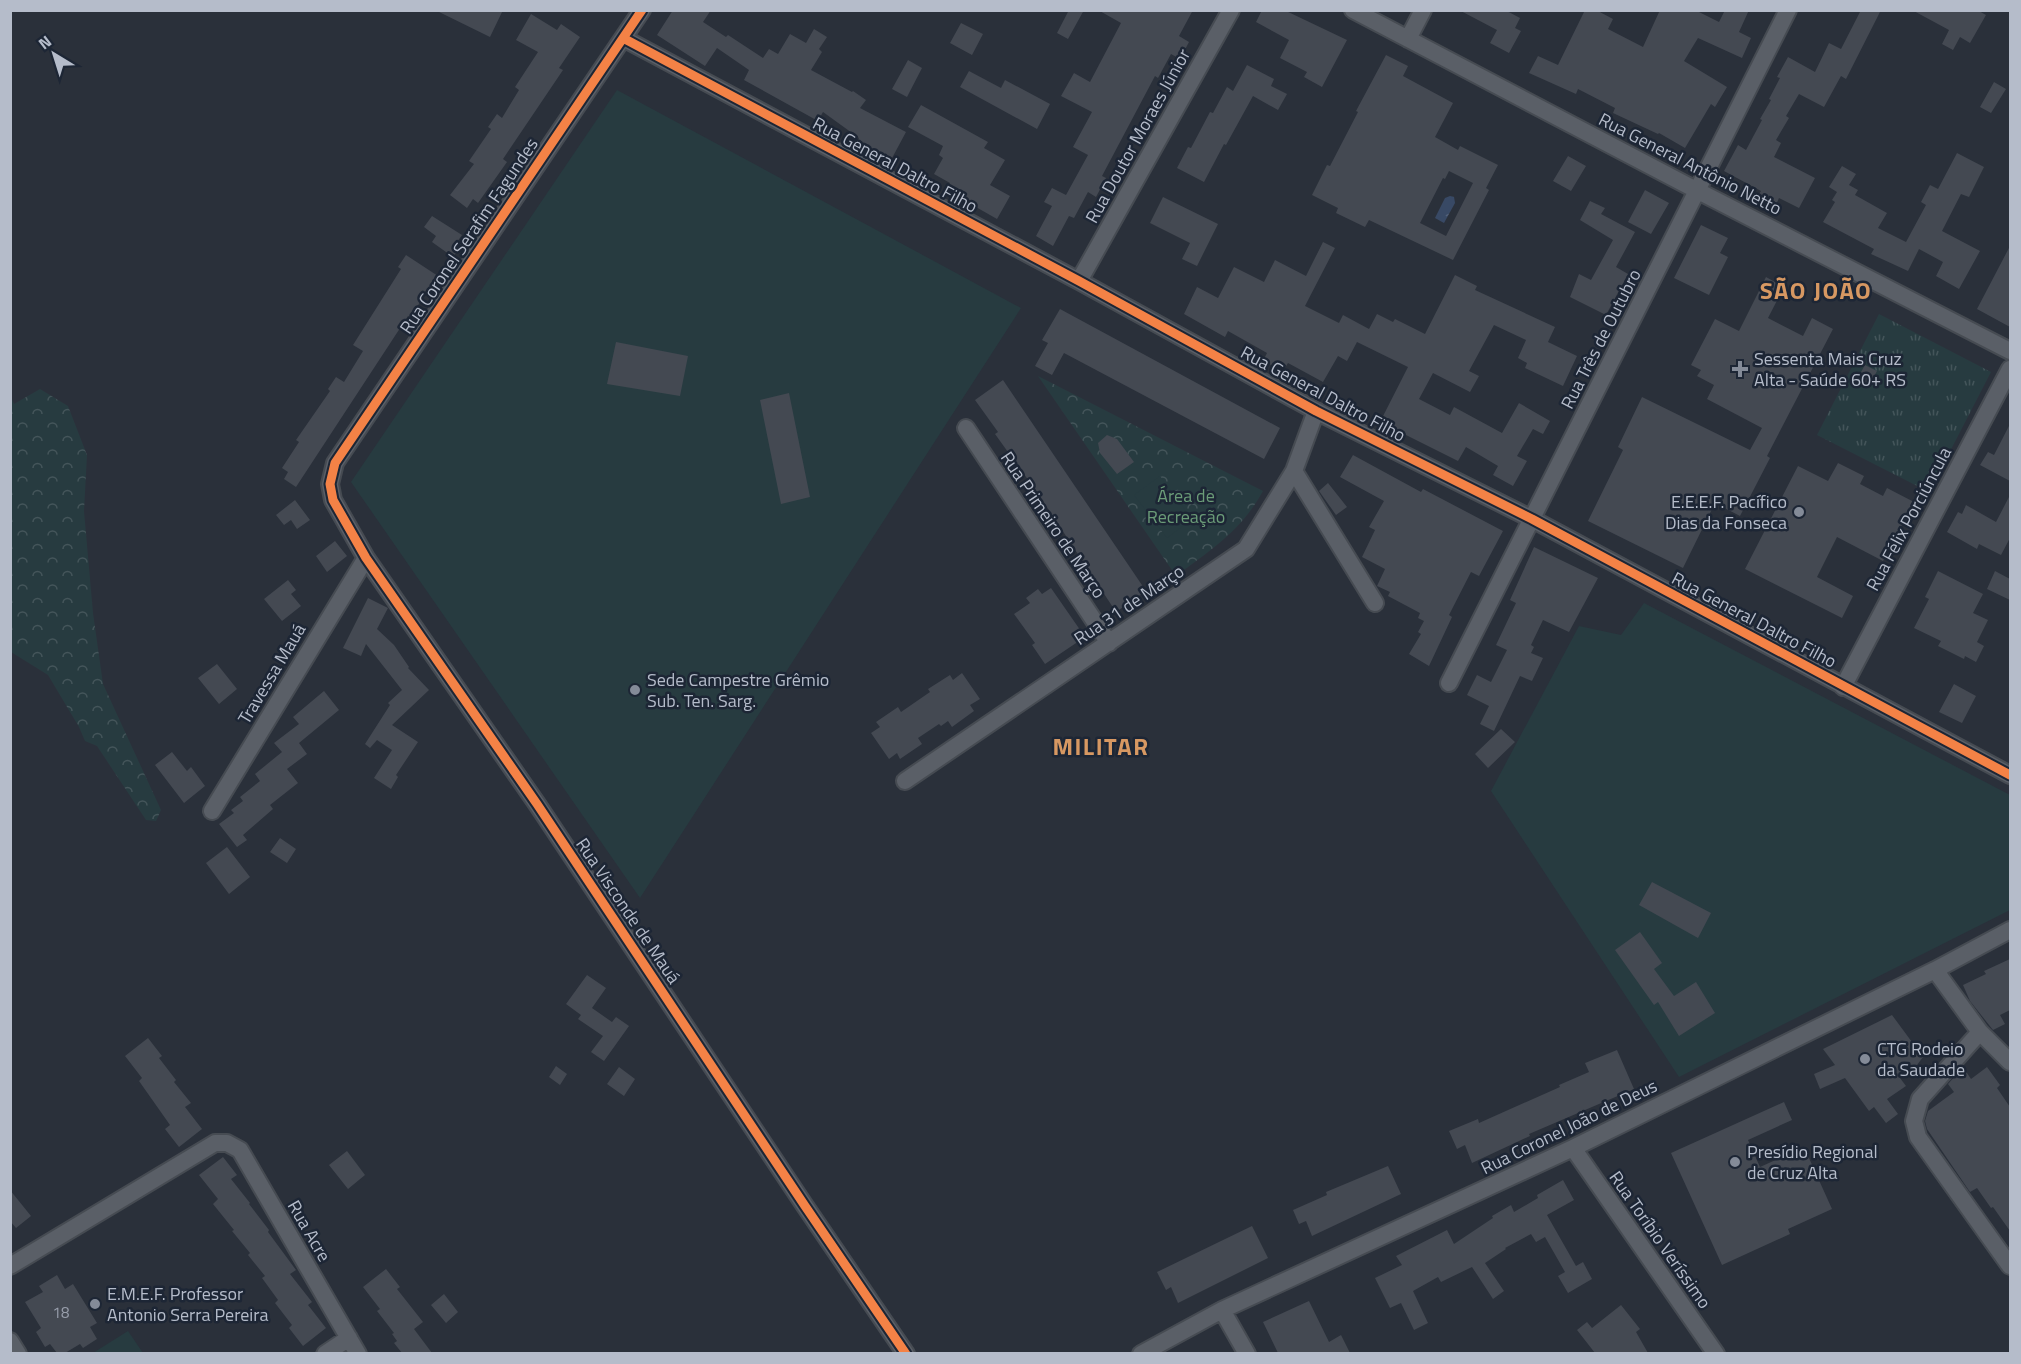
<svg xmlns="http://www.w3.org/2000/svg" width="2021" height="1364" viewBox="0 0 2021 1364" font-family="'Titillium Web',sans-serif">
<defs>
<pattern id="grass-tufts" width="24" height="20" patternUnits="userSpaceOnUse" patternTransform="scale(1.5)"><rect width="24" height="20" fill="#273b40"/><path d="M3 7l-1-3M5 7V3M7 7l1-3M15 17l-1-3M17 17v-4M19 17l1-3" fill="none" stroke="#44555a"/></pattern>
<pattern id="forest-crowns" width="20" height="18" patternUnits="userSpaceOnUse" patternTransform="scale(1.5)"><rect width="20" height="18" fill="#273b40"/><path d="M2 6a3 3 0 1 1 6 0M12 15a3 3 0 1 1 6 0" fill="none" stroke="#44555a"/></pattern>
<pattern id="water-ripples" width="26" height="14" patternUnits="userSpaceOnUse" patternTransform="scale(1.5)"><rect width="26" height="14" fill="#384965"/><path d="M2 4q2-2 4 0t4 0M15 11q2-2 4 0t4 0" fill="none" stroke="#53617a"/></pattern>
</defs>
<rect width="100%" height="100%" fill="#2a303a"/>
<path fill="url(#grass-tufts)" d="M1879 314 1991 372 1929 492 1817 435Z"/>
<path fill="url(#forest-crowns)" d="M1038 376 1263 491C1241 531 1212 549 1176 576Z
M40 389 68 406 87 455 84 511 93 613 103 684 161 810 156 821 146 820 97 746 85 741 79 727 48 675 11 652V397L14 404Z"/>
<path fill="#273b40" d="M617 90 1021 308 640 898 351 482Z
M1160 476 1192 519 1167 538 1134 495Z
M1644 603 2010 795V910L1679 1077 1491 791 1579 626 1621 635Z
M128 1331 143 1353H93Z"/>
<path fill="url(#water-ripples)" d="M1450 196 1454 197 1455 203 1444 223 1435 218 1445 198Z"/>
<path fill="#444952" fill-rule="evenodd" d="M435 10H503L490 37Z
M673 10H711L703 22 726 37 728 35 763 58 769 49 778 54 790 34 806 43 814 29 827 37 819 49 822 52 811 70 852 92 853 91 866 100 860 108 906 132 891 160 857 142 859 138 823 112 818 121 744 80 749 70 717 48 705 66 657 35Z
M1069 10H1084L1068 39 1057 33Z
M1098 10H1193L1179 36 1189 42 1180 59 1171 54 1158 78 1155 76 1102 176 1106 178 1096 197 1088 192 1074 218 1069 216 1053 246 1036 236 1052 206 1044 202 1052 188 1066 195 1088 155 1073 147 1092 112 1061 96 1074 73 1090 82 1121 23Z
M1262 10H1284L1347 40 1322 87 1304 77 1307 72 1280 58 1289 40 1256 22Z
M1459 10H1505L1520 18 1515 28 1521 31 1509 53 1490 43 1497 30Z
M1585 10H1596L1613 19 1608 29 1643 47 1660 10H1695L1719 22 1725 10H1749L1739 32 1751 38 1742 58 1698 38 1684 61 1727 87 1715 107 1711 104 1685 148 1659 133 1658 134 1613 113 1615 108 1578 89 1576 94 1529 73 1538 56 1558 65Z
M1861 10H1881L1846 79 1841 76 1824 107 1799 94 1786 116 1789 118 1776 140 1781 143 1774 157 1815 178 1799 208 1779 198 1775 207 1757 197 1761 191 1724 171 1738 145 1746 150 1762 120 1760 119 1771 100 1769 99 1780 78 1777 77 1788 57 1815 72 1829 43 1841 49Z
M1912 10H1977L1986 15 1970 43 1960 37 1953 50 1942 44 1949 30Z
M531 14 557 30 561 24 580 37 559 68 563 70 503 159 507 162 478 203 473 199 467 208 450 195 474 164 469 161 491 129 488 127 497 114 502 118 519 90 515 87 538 52 516 40Z
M961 23 983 34 972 55 950 43Z
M1386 55 1408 66 1403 76 1453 103 1435 137 1458 150 1460 146 1498 165 1486 188 1489 190 1453 260 1369 220 1365 227 1336 213 1338 208 1312 195 1327 165 1330 166 1358 112 1356 111ZM1449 171 1473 183 1446 236 1420 223 1443 178 1445 179Z
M908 60 922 68 907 97 892 89Z
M1247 65 1274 79 1271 86 1287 94 1278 110 1253 96 1226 145 1224 144 1204 182 1177 168 1188 147 1191 148 1210 112 1213 113 1227 87 1233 91Z
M969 71 1001 88 1005 80 1050 104 1037 129 960 87Z
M1994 82 2006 89 1991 113 1980 107Z
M921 105 988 142 984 148 1005 160 990 185 1010 196 997 219 946 190 950 183 934 174 943 158 939 155 943 146 908 127Z
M1957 153 1984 167 1969 197 1961 194 1942 231 1980 251 1959 289 1936 276 1943 262 1919 249 1908 271 1871 254 1874 249 1823 222 1835 202 1832 200 1837 192 1829 187 1842 166 1856 174 1849 185 1858 190 1855 195 1887 213 1878 228 1906 242 1926 205 1921 202 1930 185 1938 189Z
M1568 156 1586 166 1571 191 1553 181Z
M1645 190 1669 203 1651 234 1628 222Z
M1163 197 1218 224 1197 266 1182 259 1190 243 1150 223Z
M1590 201 1605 208 1601 214 1635 232 1616 267 1628 274 1606 315 1570 297 1579 274 1591 280 1613 240 1580 220Z
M432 216 462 235 457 242 462 245 453 257 432 242 436 236 424 227Z
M1701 225 1728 238 1720 253 1728 257 1709 295 1674 278Z
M1323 242 1335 248 1305 306 1339 323 1343 315 1369 329 1377 314 1393 322 1395 319 1425 334 1455 275 1477 286 1475 290 1555 327 1548 342 1577 356 1563 386 1525 368 1527 363 1518 358 1526 340 1494 325 1469 371 1479 376 1470 392 1433 373 1419 399 1450 415 1454 407 1502 433 1519 403 1550 421 1543 434 1533 429 1517 456 1527 461 1513 486 1493 475 1498 466 1466 447 1458 461 1380 422 1408 367 1357 342 1347 361 1338 356 1323 382 1288 363 1283 371 1263 361 1267 353 1228 331 1225 337 1184 314 1197 287 1218 298 1234 267 1264 282 1275 260 1306 276Z
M2010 246V327L1977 309Z
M406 255 438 276 410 317 408 316 296 487 284 479 288 472 282 468 299 442 296 440 330 391 328 389 336 377 344 382 363 351 353 345 401 269 398 267Z
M1766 277 1784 287 1768 318 1803 336 1812 318 1833 329 1767 456 1770 458 1740 516 1715 503 1683 568 1588 521 1623 450 1618 447 1642 397 1750 450 1762 428 1707 399 1714 385 1697 376 1701 370 1691 365 1715 319 1739 331Z
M1060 309 1280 428 1264 459 1064 353 1052 375 1035 366 1048 343 1042 340Z
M616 342 688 356 680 396 607 384Z
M1865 365 1877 371 1869 386 1857 379Z
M1003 380 1146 591 1116 612 1039 495 995 434 998 432 975 400Z
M789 393 810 497 781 504 760 400Z
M2010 424V481L1980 465 1988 452 1994 455Z
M1107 435 1117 439 1134 462 1117 474 1100 453 1098 443Z
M1353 455 1421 492 1423 489 1503 531 1479 576 1471 572 1449 615 1452 617 1429 666 1409 654 1421 634 1418 632 1424 621 1418 618 1420 613 1388 596 1390 592 1377 586 1385 569 1362 557 1375 530 1369 527 1384 501 1340 477Z
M1838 463 1864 476 1860 484 1883 496 1887 488 1914 502 1883 561 1837 537 1817 577 1853 596 1842 618 1745 569 1798 466 1828 481Z
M1328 483 1347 507 1336 515 1319 491Z
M2010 495V538L2001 555 1979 544 1977 549 1947 532 1958 512 1962 514 1966 505 1996 522Z
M295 500 310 520 297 529 291 520 284 525 276 515Z
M335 541 347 556 327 572 316 556Z
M1534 547 1598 578 1569 632 1543 620 1531 645 1534 647 1531 653 1543 658 1532 681 1520 676 1494 731 1480 724 1489 706 1467 695 1477 675 1491 682 1507 650 1496 645 1516 603 1510 600Z
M1938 571 1983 594 1973 613 1988 620 1977 642 1984 646 1976 662 1965 656 1964 659 1938 646 1941 641 1914 628 1929 599 1925 597Z
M1995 571 2010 579V600L1987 589Z
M288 580 296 590 291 594 301 606 282 621 264 599Z
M1051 588 1085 637 1045 664 1032 645 1035 643 1014 614 1030 603 1026 598 1038 589 1042 594Z
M368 598 388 608 377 629 394 645 409 667 408 668 429 690 392 725 418 742 396 775 398 777 391 789 374 778 392 750 377 740 370 748 365 744 390 705 388 703 402 690 366 644 361 656 343 648Z
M217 664 237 689 219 704 198 678Z
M962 673 980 699 970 705 974 711 952 727 948 721 941 726 939 724 918 738 922 744 900 759 897 753 889 759 871 733 880 727 876 722 898 707 901 712 930 692 928 689 950 675 953 680Z
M1954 684 1976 696 1962 723 1939 712Z
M324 691 339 710 299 743 307 754 287 769 298 783 270 805 273 809 243 835 247 840 237 847 219 824 234 813 231 810 243 801 240 797 260 781 255 774 282 752 274 743 299 724 293 717Z
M1501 729 1515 742 1488 768 1475 754Z
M172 752 187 771 191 767 205 786 184 803 155 765Z
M280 838 296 849 287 863 270 852Z
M227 847 250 877 229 894 206 863Z
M1652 882 1711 913 1698 938 1639 905Z
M1640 932 1662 963 1654 969 1674 996 1696 982 1715 1013 1679 1036 1658 1002 1654 1005 1615 950Z
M2010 959V1010L2000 1015 2005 1024 1993 1030 1970 1001 1963 985 1986 974 1984 971Z
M587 975 606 988 592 1008 612 1022 616 1017 629 1026 604 1061 591 1052 603 1036 578 1019 581 1015 566 1004Z
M1892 1015 1923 1057 1914 1069 1900 1078 1906 1086 1887 1099 1898 1114 1886 1123 1874 1107 1869 1111 1845 1078 1820 1089 1814 1074 1835 1065 1823 1049Z
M148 1038 162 1056 159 1058 176 1080 174 1082 191 1103 185 1107 202 1129 179 1147 165 1129 170 1125 139 1081 142 1078 125 1056Z
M1617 1050 1634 1089 1529 1134 1530 1136 1472 1163 1465 1145 1457 1149 1449 1131 1478 1119 1479 1123 1560 1087 1559 1085 1589 1072 1585 1063Z
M556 1066 567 1074 560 1085 549 1077Z
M619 1067 635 1079 624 1096 607 1084Z
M1963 1067 1971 1079 1987 1067 2000 1085 1997 1088 2010 1107V1231L1993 1207 1991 1208 1977 1188 1970 1192 1927 1129 1925 1121 1928 1111 1954 1092 1948 1084Z
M1784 1102 1792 1120 1748 1140 1760 1167 1804 1147 1832 1209 1788 1229 1790 1234 1722 1265 1671 1153Z
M347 1151 365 1175 348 1189 329 1165Z
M223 1157 237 1175 231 1179 250 1203 249 1204 269 1230 268 1232 296 1270 290 1274 312 1302 308 1305 326 1328 303 1346 289 1328 292 1325 275 1303 278 1300 262 1278 265 1276 248 1255 250 1253 232 1231 234 1230 213 1204 218 1199 199 1175Z
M1388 1166 1401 1194 1312 1236 1306 1221 1299 1224 1293 1210 1327 1195 1326 1192Z
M1563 1180 1574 1200 1547 1215 1576 1266 1583 1262 1592 1279 1568 1293 1558 1276 1565 1272 1545 1237 1536 1242 1531 1234 1505 1248 1506 1249 1485 1263 1504 1291 1493 1299 1472 1267 1441 1282 1438 1277 1413 1291 1428 1323 1414 1330 1401 1303 1390 1308 1375 1278 1402 1265 1396 1256 1447 1230 1454 1244 1493 1218 1492 1216 1511 1205 1514 1212 1538 1198 1537 1195Z
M10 1190 31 1216 16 1228 10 1221Z
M1252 1226 1268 1258 1178 1303 1171 1287 1166 1290 1157 1272Z
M386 1269 400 1287 397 1289 423 1322 414 1329 432 1353H402L394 1343 397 1341 392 1334 394 1333 377 1311 380 1309 363 1287Z
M57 1275 65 1289 73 1284 97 1323 90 1327 97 1339 83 1348 80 1344 65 1353H57L50 1344 45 1347 36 1332 41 1328 25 1302 43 1292 39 1286Z
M444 1294 458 1312 446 1323 431 1305Z
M1309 1301 1329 1342 1341 1335 1350 1353H1278L1263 1322Z
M1621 1305 1640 1329 1636 1332 1648 1353H1595L1577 1330 1587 1322 1592 1328Z"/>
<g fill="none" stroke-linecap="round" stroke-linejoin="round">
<g stroke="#464b52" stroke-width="20">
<path id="minor" d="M642 10 335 463 330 484 333 500 366 558 537 804 805 1206 906 1354
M1353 10 1698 191 2010 351
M623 38 1079 281 1316 411 1532 519 2010 775
M1408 39 1423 10
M1079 281 1231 10
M966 428 1109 643
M1294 471 1375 603
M1449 683 1788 10
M1843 687 2010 369
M905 781 1246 549 1294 471 1316 411
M212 811 366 558
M1935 970 1980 1032 2010 1062
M1980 1032 1920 1099 1914 1121 1918 1137 2010 1266
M1573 1148 1716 1354
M10 1266 215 1143H227L240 1150 358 1354
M1222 1310 1247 1354
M10 1341 18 1354
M325 1354 349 1338
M1141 1354 1222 1310 1573 1148 1935 970 2010 930"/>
</g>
<use href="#minor" stroke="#5a5f67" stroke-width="16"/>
<g stroke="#1d2635" stroke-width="13">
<path id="cycleway" d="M642 10 335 463 330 484 333 500 366 558 537 804 805 1206 906 1354
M623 38 1079 281 1316 411 1532 519 2010 775"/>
</g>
<use href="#cycleway" stroke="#f48246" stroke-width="9"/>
</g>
<g fill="#848b98" stroke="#1d2635" stroke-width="2">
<path d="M1737 360h6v6h6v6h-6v6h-6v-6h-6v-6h6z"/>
<circle cx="1799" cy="512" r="6"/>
<circle cx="635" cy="690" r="6"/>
<circle cx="1865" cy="1059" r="6"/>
<circle cx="1735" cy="1162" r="6"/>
<circle cx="95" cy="1304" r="6"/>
</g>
<g text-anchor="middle" stroke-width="5" stroke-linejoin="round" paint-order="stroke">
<g font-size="15" fill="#999fac">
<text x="61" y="1318">18</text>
</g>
<g font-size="18" fill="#b5bcca" stroke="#1d2635">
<text transform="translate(1138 136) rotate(-61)" y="6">Rua Doutor Moraes Júnior</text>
<text transform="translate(1690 164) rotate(27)" y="6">Rua General Antônio Netto</text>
<text transform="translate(895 165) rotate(28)" y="6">Rua General Daltro Filho</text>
<text transform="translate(469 236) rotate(-56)" y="6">Rua Coronel Serafim Fagundes</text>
<text transform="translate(1601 339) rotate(-63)" y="6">Rua Três de Outubro</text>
<text transform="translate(1323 394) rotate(28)" y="6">Rua General Daltro Filho</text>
<text transform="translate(1909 519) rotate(-62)" y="6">Rua Félix Porciúncula</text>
<text transform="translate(1053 525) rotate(56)" y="6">Rua Primeiro de Março</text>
<text transform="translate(1129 605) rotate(-34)" y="6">Rua 31 de Março</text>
<text transform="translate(1754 620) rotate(28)" y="6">Rua General Daltro Filho</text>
<text transform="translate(272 674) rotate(-59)" y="6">Travessa Mauá</text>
<text transform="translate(628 911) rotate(56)" y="6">Rua Visconde de Mauá</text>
<text transform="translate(1569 1127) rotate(-26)" y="6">Rua Coronel João de Deus</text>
<text transform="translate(309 1231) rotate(60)" y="6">Rua Acre</text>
<text transform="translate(1660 1240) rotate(55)" y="6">Rua Toríbio Veríssimo</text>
</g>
<g font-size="18" fill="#b5bcca" stroke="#1d2635" text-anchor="start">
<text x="1754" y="365">Sessenta Mais Cruz<tspan x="1754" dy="21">Alta - Saúde 60+ RS</tspan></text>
<text x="1787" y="508" text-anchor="end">E.E.E.F. Pacífico<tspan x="1787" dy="21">Dias da Fonseca</tspan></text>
<text x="647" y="686">Sede Campestre Grêmio<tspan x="647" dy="21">Sub. Ten. Sarg.</tspan></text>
<text x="1877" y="1055">CTG Rodeio<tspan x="1877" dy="21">da Saudade</tspan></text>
<text x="1747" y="1158">Presídio Regional<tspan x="1747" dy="21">de Cruz Alta</tspan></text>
<text x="107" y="1300">E.M.E.F. Professor<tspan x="107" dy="21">Antonio Serra Pereira</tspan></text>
</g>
<g font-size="18" fill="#6b9c78" stroke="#1d2635">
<text x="1186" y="502">Área de<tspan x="1186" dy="21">Recreação</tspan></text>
</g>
<g font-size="24" font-weight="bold" letter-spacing="1.5" fill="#d79862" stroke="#1d2635">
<text x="1816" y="299">SÃO JOÃO</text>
<text x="1101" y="755">MILITAR</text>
</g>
</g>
<rect width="2021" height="1364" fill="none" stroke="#b5bcca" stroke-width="24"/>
<g transform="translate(54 54) rotate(322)" stroke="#1d2635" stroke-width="4.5" paint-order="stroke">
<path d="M0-4.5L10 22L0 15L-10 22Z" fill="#b5bcca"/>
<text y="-9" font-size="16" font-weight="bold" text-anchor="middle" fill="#b5bcca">N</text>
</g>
</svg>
